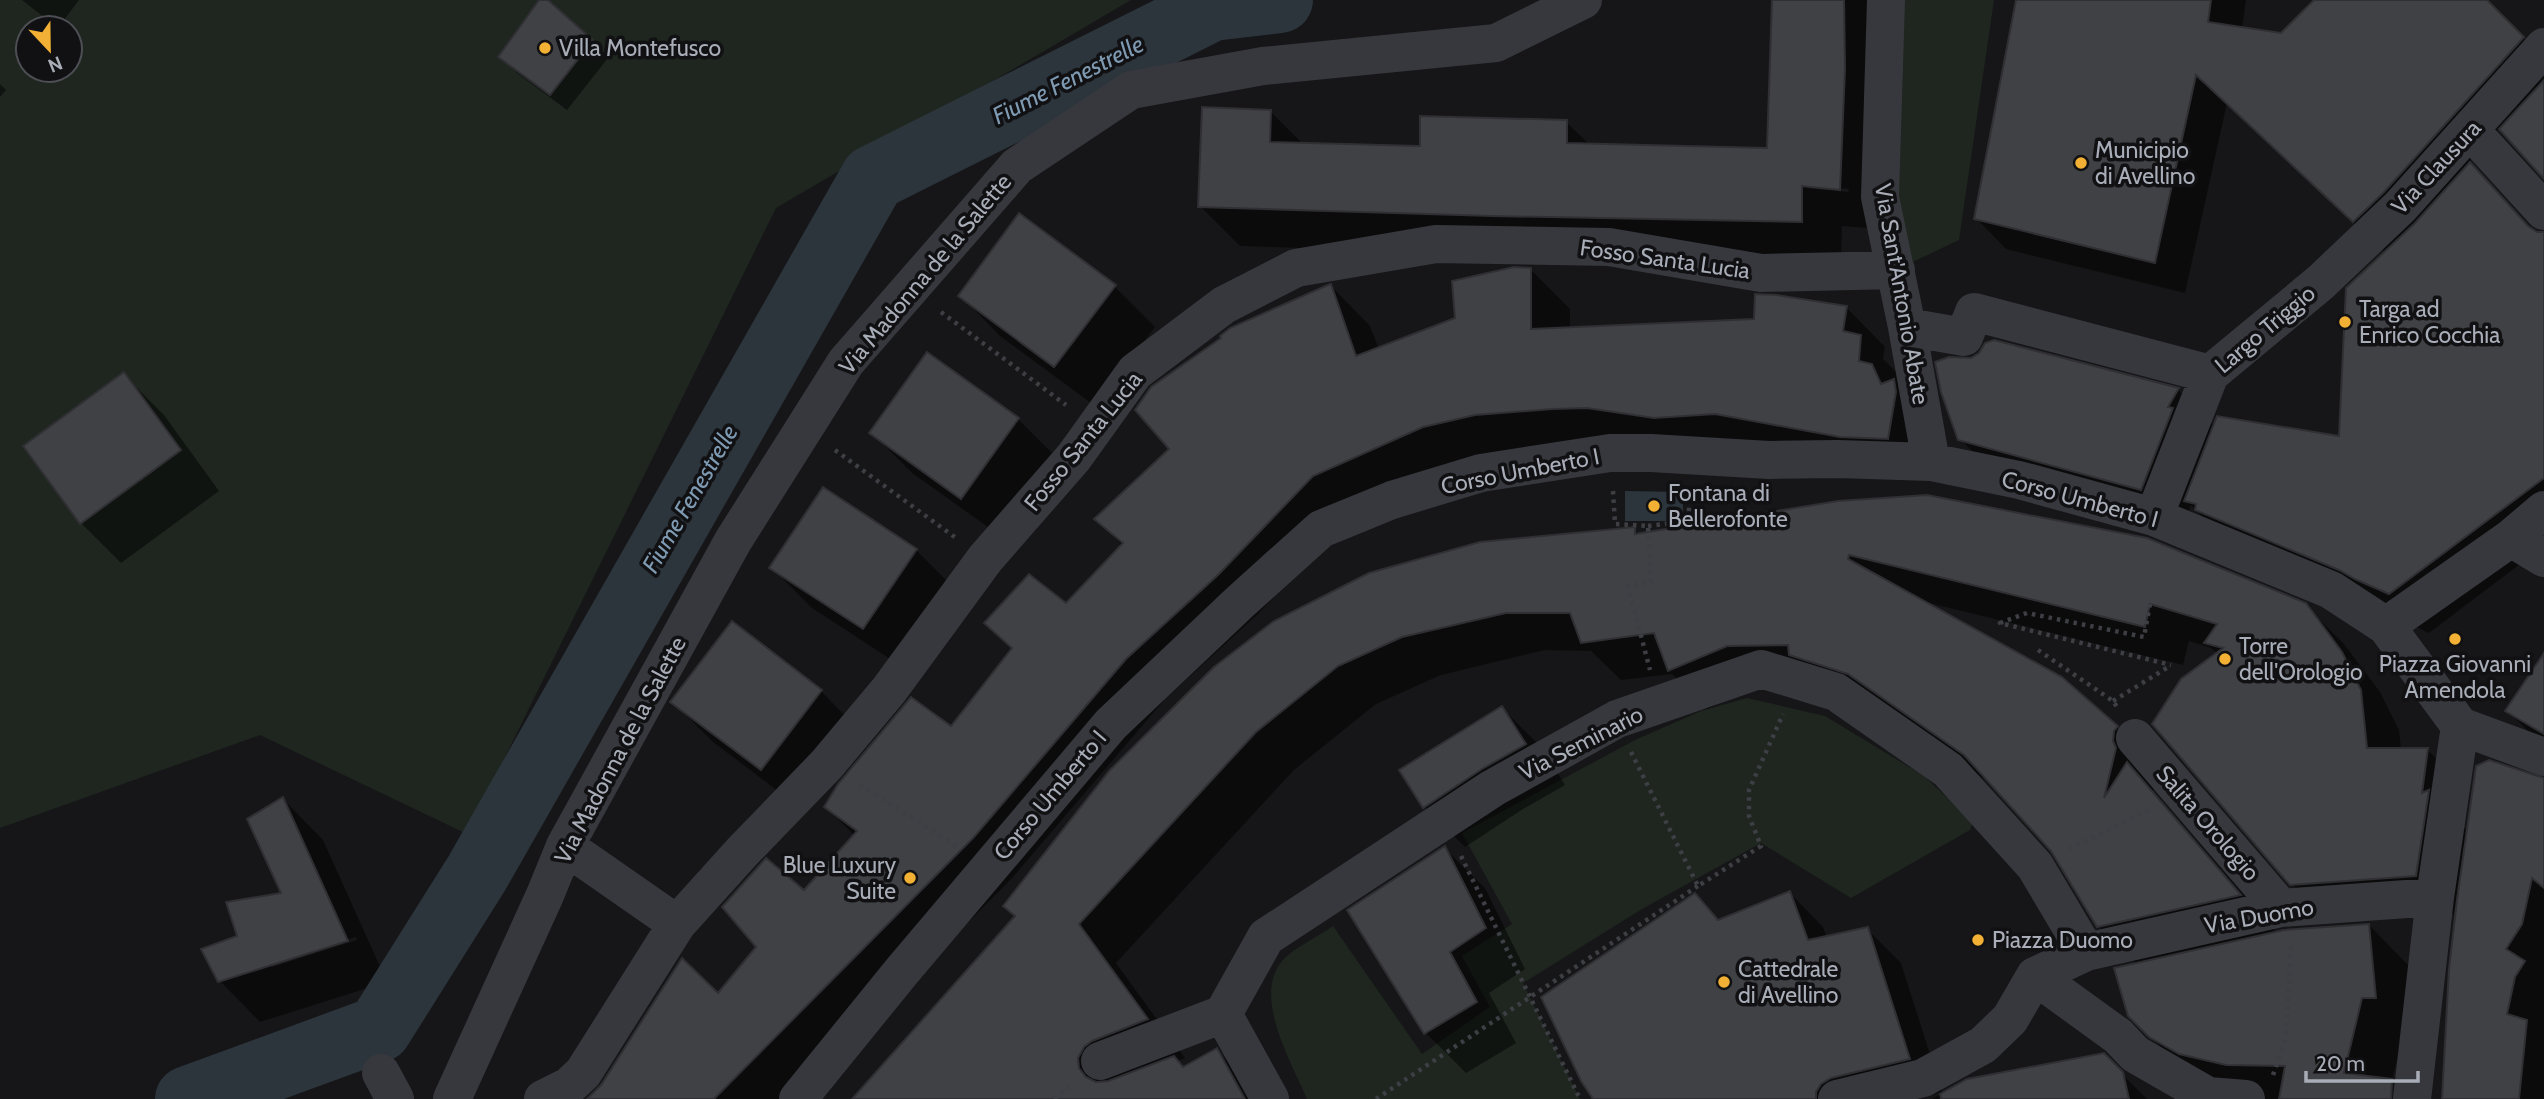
<svg xmlns="http://www.w3.org/2000/svg" width="2544" height="1099" viewBox="0 0 2544 1099" font-family="Cabin,sans-serif">
<rect width="100%" height="100%" fill="#161618"/>
<path fill="#1e261f" fill-rule="evenodd" d="M0 0H1131L776 208 467 834 260 735 0 828ZM28 28H70V70H28Z
M1886 0H1994L1959 240 1896 270Z
M1747 698 1825 716 1924 776 1973 822 1970 830 1851 898 1761 843 1642 909 1523 983 1580 1099H1307C1292 1063 1251 995 1283 960 1294 948 1319 936 1333 926L1422 1054 1490 1007 1462 956 1512 924 1462 833 1635 740 1701 711Z"/>
<path fill="#2c353c" d="M1625 491 1683 492V521H1625Z"/>
<path fill="#0007" fill-rule="evenodd" d="M22 0H79L58 28Z
M541 0H545L608 58 567 110 517 73 501 56Z
M1773 0H1883L1880 229 1842 226 1841 262 1533 256 1240 246 1200 206 1271 112 1304 145 1422 148 1566 122 1590 145 1769 150ZM1807 185 1849 189 1848 192 1807 188Z
M2018 0H2246L2242 29 2281 34 2316 0H2485L2544 59V176L2500 127 2468 163 2536 233 2544 234V546L2429 633 2225 540 2191 505 2182 529 2001 480 1960 439 1971 360 1994 342 2178 390 2215 427 2341 438 2386 253 2227 103 2185 293 2006 249 1976 218Z
M0 84 6 90 0 97Z
M1019 216 1115 287 1155 327 1095 406 1000 336 960 295Z
M1530 269 1570 309V329L1756 321 1846 307 1885 347 1883 359 1900 376 1927 477 1627 447 1352 515 1258 614 1166 698 1013 877 794 1099H589L718 996 804 892 855 836 826 807 951 728 1013 650 986 623 1066 605 1123 546 1097 519 1172 449 1331 286 1370 326 1379 349 1457 320Z
M123 374 164 415 219 491 121 563 81 523Z
M1018 419 1058 459 1002 537 912 473 872 433Z
M1927 497 2146 539 2305 605 2344 644 2380 692 2399 730 2401 749H2427L2465 788 2461 825 2469 833 2544 780V1099H2444L2469 834 2466 833 2454 914 2330 923 2292 884 2218 654 2211 648 2189 641 2183 665 1925 602 2116 727 2155 766 2153 791 2277 933 2369 925 2409 966 2403 1037 2387 1099H2244L2191 1077 2129 1015 2137 965 2098 926 2053 850 1994 786 1889 712 1766 684 1707 709 1672 674 1621 680 1591 651 1545 650 1441 675 1376 704 1294 770 1116 963 1185 1058 1177 1061 1184 1068 1216 1050 1255 1088 1261 1099H867L1017 917 1215 669 1634 529 1640 535Z
M916 550 956 590 904 668 812 608 772 568Z
M732 624 821 691 861 732 802 809 713 742 673 702Z
M2544 656V747L2508 711Z
M1502 708 1542 748 1565 785 1523 809 1465 847 1425 807Z
M283 799 323 840 387 982 260 1022 220 981 239 937 283 895ZM356 937 357 940 272 967V963Z
M1444 848 1485 888 1525 969 1489 993 1516 1043 1466 1073 1426 1033 1349 911Z
M1790 893 1823 927 1827 938 1867 929 1901 963 1942 1092 1914 1099H1595L1695 895 1720 921Z
M2103 1055 2147 1099H1932L1967 1081Z"/>
<g fill="none" stroke-linecap="round" stroke-linejoin="round">
<path stroke="#2c353c" stroke-width="66" d="M188 1099 379 1029 477 873 873 178 1212 8 1280 0"/>
</g>
<path fill="#404145" stroke="#303034" stroke-width="2" d="M539 0H548L593 40 550 95 498 57Z
M1772 0H1844L1845 69 1840 190 1802 186V222L1492 216 1198 207 1202 107 1271 110 1270 142 1420 146V116L1567 120V143L1767 148Z
M2016 0H2211L2208 22 2281 33 2314 0H2487L2524 37 2384 192 2353 222 2196 75 2155 263 1974 219Z
M2544 80V179L2499 129Z
M2470 162 2528 226 2537 232H2544V478L2389 594 2355 579 2339 570 2195 510 2196 504 2184 501 2217 416 2339 436 2346 288 2415 223Z
M1019 213 1116 285 1054 367 958 296Z
M1514 267 1531 268V329L1754 319 1755 294 1777 295 1847 306 1843 331 1861 335 1859 361 1872 364 1881 384 1894 379 1896 392 1888 439 1840 437 1715 414 1654 418 1587 408 1552 409 1475 415 1423 427 1313 476 1218 575 1126 659 974 837 714 1099H587L601 1085 682 958 718 993 756 947 722 907 766 858 804 890 857 831 824 807 838 784 911 697 951 726 1012 648 984 623 1029 574 1066 603 1123 543 1094 519 1169 449 1135 410 1151 387 1221 338 1220 336 1230 328 1328 285 1331 284 1356 356 1455 318 1452 281Z
M1994 340 2179 388 2168 407 2173 408 2141 490 1958 440 1941 392 1935 362 1949 357 1971 358 1979 353 1985 343Z
M927 352 1019 418 961 499 869 433Z
M124 372 181 450 80 524 23 446Z
M823 487 917 549 863 629 769 568Z
M1927 495 2147 538 2306 603 2342 652 2361 690 2367 748H2428L2422 793 2429 790 2416 876 2290 885 2152 724 2181 679 2223 648 2204 643 2217 624 2150 604 2145 627 1849 555 1848 559 2062 677 2118 726 2114 731 2113 741 2116 748 2104 798 2127 762 2241 895 2097 927 2051 851 1964 755 1848 674 1789 655 1788 645 1727 646 1668 671 1654 633 1581 643 1570 613H1506L1402 637 1338 666 1256 732 1079 924 1148 1019 1092 1041 1084 1047 1078 1058 1079 1068 1086 1077 1096 1082 1108 1081 1174 1056 1183 1067 1217 1048 1245 1099H852L1015 916 1003 906 1110 770 1214 667 1274 621 1369 573 1480 542 1635 527V534L1838 501Z
M732 621 822 690 761 770 670 702Z
M2544 653V734L2505 711Z
M1502 706 1526 744 1482 769 1423 808 1399 770Z
M2489 760 2544 778V888L2532 878 2522 924 2506 949 2525 961 2515 977 2507 1014 2527 1020 2519 1099H2442L2449 969 2457 900 2476 766Z
M283 797 348 941 218 982 201 949 237 936 226 902 281 893 247 819Z
M1445 846 1486 928 1450 952 1477 1002 1424 1034 1347 910Z
M1790 891 1808 940 1868 927 1910 1059 1831 1078 1821 1084 1816 1092V1099H1593L1581 1081 1541 997 1695 893 1718 920Z
M2369 924 2376 998H2362L2344 1073 2392 1079 2391 1099H2279L2285 1066 2226 1065 2179 1054 2149 1037 2128 1016 2114 968 2284 930Z
M2104 1053 2123 1072 2129 1099H1941L1940 1094 1967 1079Z"/>
<g fill="none" stroke-linecap="round" stroke-linejoin="round">
<path stroke="#3d3f44" stroke-width="4.5" stroke-dasharray="3.5 5" stroke-linecap="butt" d="M941 312 1066 405
M835 450 956 538
M1613 491 1615 524 1648 526 1651 582 1628 586 1650 670
M1648 526 1689 521V492
M2150 604 2144 637 2027 613 2000 623 2171 665
M2038 650 2113 701 2117 707
M2113 701 2170 666
M1631 752 1698 886 1761 846 1749 816V790L1783 714
M860 785 959 848
M2069 849 2149 810
M1461 856 1580 1099
M2273 1075 2286 1037 2291 946
M1054 1099 1073 1084
M1376 1099 1698 886"/>
<path stroke="#37383d" stroke-width="38" d="M1886 0 1880 197 1907 327 1931 462
M2471 131 2544 211
M1907 327 1964 337 1974 312 2210 374
M2154 517 2210 374 2321 282 2400 207 2544 47
M2511 538 2544 558
M2386 626 2511 538 2544 510
M2460 726 2544 757
M2135 738 2281 908
M677 924 742 852 827 764 889 690 985 559 1074 457 1135 372 1224 305 1296 268 1436 244 1609 247 1761 273 1896 270
M2035 976 2118 1036 2135 1054 2208 1096 2246 1099
M1100 1061 1223 1014
M381 1073 395 1099
M452 1099 545 895 565 846 733 541 846 362 1017 166 1131 90 1263 66 1496 43 1583 0
M543 1099 569 1086 583 1073 677 924 565 846
M798 1099 902 971 1111 724 1240 602 1321 529 1392 500 1481 473 1610 453H1651L1769 460 1838 459 1931 462 2019 480 2154 517 2331 590 2386 626 2460 726
M1270 1099 1223 1014 1266 937 1493 788 1617 719 1761 669 1836 692 1948 770 2035 866 2086 952
M1837 1099 1923 1078 1983 1045 2010 1019 2035 976 2086 952 2281 908 2435 897
M2412 1099 2435 897 2460 726"/>
</g>
<g fill="#f2b134" stroke="#111113" stroke-width="2.5">
<circle cx="545" cy="48" r="7"/>
<circle cx="2081" cy="163" r="7"/>
<circle cx="2345" cy="322" r="7"/>
<circle cx="1654" cy="506" r="7"/>
<circle cx="2455" cy="639" r="7"/>
<circle cx="2225" cy="659" r="7"/>
<circle cx="910" cy="878" r="7"/>
<circle cx="1978" cy="940" r="7"/>
<circle cx="1724" cy="982" r="7"/>
</g>
<g text-anchor="middle" stroke-width="7" stroke-linejoin="round" paint-order="stroke">
<g font-size="23" fill="#a8adb8" stroke="#111113" text-anchor="start">
<text x="559" y="56">Villa Montefusco</text>
<text x="2095" y="158">Municipio<tspan x="2095" dy="26">di Avellino</tspan></text>
<text x="2359" y="317">Targa ad<tspan x="2359" dy="26">Enrico Cocchia</tspan></text>
<text x="1668" y="501">Fontana di<tspan x="1668" dy="26">Bellerofonte</tspan></text>
<text x="2239" y="654">Torre<tspan x="2239" dy="26">dell'Orologio</tspan></text>
<text x="2455" y="672" text-anchor="middle">Piazza Giovanni<tspan x="2455" dy="26">Amendola</tspan></text>
<text x="896" y="873" text-anchor="end">Blue Luxury<tspan x="896" dy="26">Suite</tspan></text>
<text x="1992" y="948">Piazza Duomo</text>
<text x="1738" y="977">Cattedrale<tspan x="1738" dy="26">di Avellino</tspan></text>
</g>
<g font-size="23" fill="#a8adb8" stroke="#111113">
<text transform="translate(2436 167) rotate(-47)" y="8">Via Clausura</text>
<text transform="translate(1665 259) rotate(8)" y="8">Fosso Santa Lucia</text>
<text transform="translate(925 274) rotate(-50)" y="8">Via Madonna de la Salette</text>
<text transform="translate(1902 294) rotate(80)" y="8">Via Sant'Antonio Abate</text>
<text transform="translate(2265 329) rotate(-40)" y="8">Largo Triggio</text>
<text transform="translate(1083 441) rotate(-51)" y="8">Fosso Santa Lucia</text>
<text transform="translate(1520 471) rotate(-11)" y="8">Corso Umberto I</text>
<text transform="translate(2080 499) rotate(15)" y="8">Corso Umberto I</text>
<text transform="translate(1581 743) rotate(-27)" y="8">Via Seminario</text>
<text transform="translate(620 750) rotate(-62)" y="8">Via Madonna de la Salette</text>
<text transform="translate(1050 795) rotate(-50)" y="8">Corso Umberto I</text>
<text transform="translate(2208 823) rotate(49)" y="8">Salita Orologio</text>
<text transform="translate(2259 916) rotate(-10)" y="8">Via Duomo</text>
</g>
<g font-size="24" font-style="italic" fill="#7f9bb3" stroke="#111113">
<text transform="translate(1068 80) rotate(-27)" y="8">Fiume Fenestrelle</text>
<text transform="translate(690 499) rotate(-60)" y="8">Fiume Fenestrelle</text>
</g>
</g>
<g transform="translate(49 49) rotate(158)"><circle r="33" fill="#111113" stroke="#4d4f55" stroke-width="2"/>
<path d="M0-5L12 26L0 18L-12 26Z" fill="#f2b134"/>
<text y="-10" font-size="19" font-weight="bold" text-anchor="middle" fill="#a8adb8">N</text>
</g>
<path d="M2306 1071v10h112v-10" fill="none" stroke="#a8adb8" stroke-width="3.5"/>
<text x="2316" y="1071" font-size="21" fill="#a8adb8" stroke="#111113" stroke-width="5" paint-order="stroke">20 m</text>
</svg>
